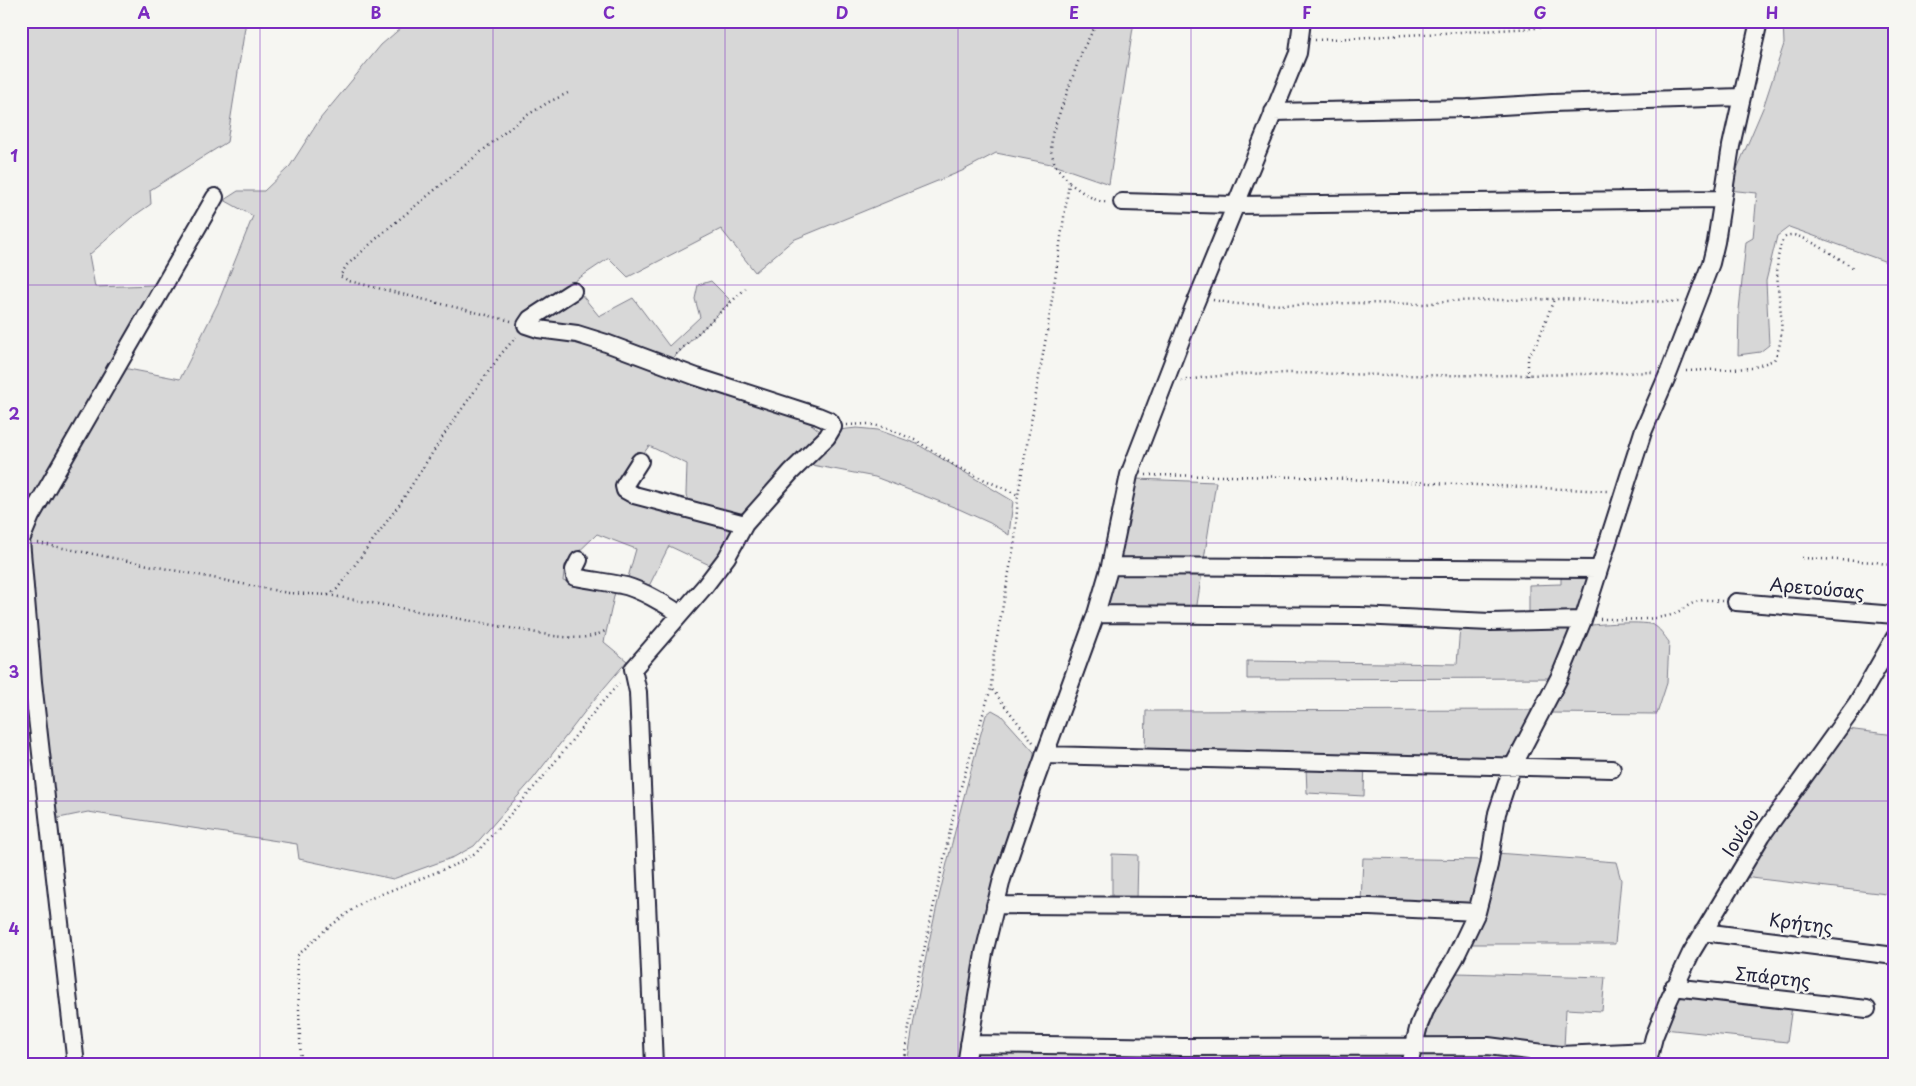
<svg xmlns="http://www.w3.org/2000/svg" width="1916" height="1086" viewBox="0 0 1916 1086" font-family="'Playpen Sans',sans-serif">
<rect width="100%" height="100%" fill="#f6f6f2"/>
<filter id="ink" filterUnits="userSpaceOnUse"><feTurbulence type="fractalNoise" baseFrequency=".02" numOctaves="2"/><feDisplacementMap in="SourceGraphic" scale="10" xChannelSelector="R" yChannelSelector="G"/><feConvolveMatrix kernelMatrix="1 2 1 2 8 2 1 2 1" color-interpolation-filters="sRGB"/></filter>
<g filter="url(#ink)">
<path fill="#d7d7d7" stroke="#7c7c89" d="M21 21H246L227 142 150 190 151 204 131 218 89 255 95 287 154 285 21 523Z
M409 21H1134L1109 184 1051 164 996 153 962 171 793 240 755 272 721 229 628 277 609 258 572 283 599 316 633 298 669 346 700 317 695 299 698 285 711 281 731 301 663 368 810 423 820 431 815 440 797 454 752 510 740 514 725 512 688 504 686 494 687 464 649 446 621 484 734 528 716 568 669 546 647 590 627 581 636 549 597 534 565 565 563 581 615 592 604 642 627 661 593 701 533 779 474 846 454 857 393 879 299 859 297 844 88 812 54 819 28 549 32 527 123 368 180 379 218 303 253 216 224 200 238 191H264L290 166 320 119 381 45Z
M1783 21H1895V265L1789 227 1777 236 1766 281 1769 345 1760 352 1738 355 1739 310 1746 242 1753 238 1757 193 1728 190 1763 108 1784 44Z
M857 428 878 430 917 444 1013 501 1009 535 990 523 959 509 875 477 807 464 838 430Z
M1135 479 1216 482 1196 611 1106 609Z
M1561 574 1590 575 1573 627C1587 625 1641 620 1653 625 1659 627 1665 637 1669 642L1667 683 1657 714 1550 713 1566 678 1247 679V661L1457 664 1460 627 1529 616V585L1561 584Z
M992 710 1001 715 1034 752V761L1012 826 959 1065H907C924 946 954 831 986 715Z
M1535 710 1506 762 1365 757 1364 796 1307 793 1306 767 1145 753 1146 711Z
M1847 729 1895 735V895L1743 877 1777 824Z
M1496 853 1616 862 1621 880 1615 944H1471L1484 915Z
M1112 854 1138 855 1137 900H1112Z
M1363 858 1484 860 1476 892 1469 907 1361 902Z
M1456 973 1605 977 1602 1011 1566 1009 1564 1047 1643 1058 1641 1065H1418C1425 1030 1438 1002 1456 973Z
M1681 993 1792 1006 1787 1042 1664 1029Z
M978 1052H1405L1402 1064 975 1065Z"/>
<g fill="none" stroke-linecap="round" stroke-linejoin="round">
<g stroke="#22223b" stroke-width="20">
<path id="minor" d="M1273 112 1468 108 1552 103 1741 97
M1122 202 1235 205 1722 199
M573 291 530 319 526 325 538 329 577 334 606 343 697 377 818 416 830 421 833 427 827 437 791 472 745 524 727 557 705 586 633 669 638 692 654 1065
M640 461 624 486 625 490 634 495 745 524
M21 540 33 682 76 1065
M21 540 31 516 215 197
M579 560 574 570 575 577C590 580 606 582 621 585 638 588 665 604 680 614
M1110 566 1599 569
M1736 602 1895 615
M1096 614 1360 616 1490 622 1583 620
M1044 755 1612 769
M995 905 1370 907 1477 912
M1703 932 1895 956
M1673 987 1867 1009
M969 1044 1184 1047 1488 1046 1560 1055 1650 1051
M966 1065 984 953 1002 879 1033 787 1096 614 1110 566 1129 475 1193 309 1298 53 1302 21
M1409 1065 1419 1025 1427 1006 1455 958 1477 912 1489 865 1497 813 1512 768 1560 676 1583 620 1643 432 1669 372 1711 263 1716 242 1731 146 1759 21
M1647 1065 1654 1037 1668 1002 1691 953 1762 835 1857 703 1895 637"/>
</g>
<path stroke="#22223b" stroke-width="2.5" stroke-dasharray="1 4" stroke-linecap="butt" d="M1315 40 1663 21
M1069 182 1055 165 1051 151 1052 134 1082 51 1098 21
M1213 300 1236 304 1297 305 1351 303 1426 304 1445 301 1554 299 1679 302
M511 321 349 281 340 276 347 265 385 231 521 119 549 102 570 92
M676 354 746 288
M1686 371 1752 368 1774 360C1794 322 1765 276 1784 238 1786 237 1788 235 1791 235 1803 234 1842 260 1853 268
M1528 376V356L1538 341 1554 299
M1181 381C1249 369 1318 374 1386 375 1475 376 1564 375 1653 372
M847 425 868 424 887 428 917 441 957 467 1018 495
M1146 475 1303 477 1607 491
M38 543 288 593 328 595 554 636C572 638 588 640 605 631
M1802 558 1876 562 1895 566
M328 595 337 589 399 505 449 427 501 354 516 337
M1600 619C1622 619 1645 621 1667 616 1679 614 1687 604 1699 601 1707 599 1714 600 1722 601
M1033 742 991 688 993 659 1015 540 1018 495 1048 326 1069 183C1080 190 1095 203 1108 202
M301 1065 297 956 325 930 364 901 457 864 477 852 544 776 594 712 619 683
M903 1065 914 996 956 803 991 688"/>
<use href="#minor" stroke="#f6f6f2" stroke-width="16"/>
</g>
</g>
<path fill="none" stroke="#7b2cbf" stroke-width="1" stroke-opacity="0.55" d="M260 21V1065M493 21V1065M725 21V1065M958 21V1065M1191 21V1065M1423 21V1065M1656 21V1065M21 285H1895M21 543H1895M21 801H1895"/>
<g text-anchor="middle" stroke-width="4.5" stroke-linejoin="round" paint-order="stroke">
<g font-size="18" fill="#22223b" stroke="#f6f6f2">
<text transform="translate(1817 589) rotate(5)" y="6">Αρετούσας</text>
<text transform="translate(1741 833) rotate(-58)" y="6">Ιονίου</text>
<text transform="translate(1801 924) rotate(7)" y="6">Κρήτης</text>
<text transform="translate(1773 978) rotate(6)" y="6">Σπάρτης</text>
</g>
</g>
<rect width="1916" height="1086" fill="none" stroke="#f6f6f2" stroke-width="55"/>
<rect x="28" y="28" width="1860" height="1030" fill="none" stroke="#7b2cbf" stroke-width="2"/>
<g font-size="16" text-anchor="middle" font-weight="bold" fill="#7b2cbf">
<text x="144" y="19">A</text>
<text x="376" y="19">B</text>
<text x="609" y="19">C</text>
<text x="842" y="19">D</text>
<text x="1074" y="19">E</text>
<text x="1307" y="19">F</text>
<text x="1540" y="19">G</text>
<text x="1772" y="19">H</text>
<text x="14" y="162">1</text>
<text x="14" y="420">2</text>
<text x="14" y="678">3</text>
<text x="14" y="935">4</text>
</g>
</svg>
